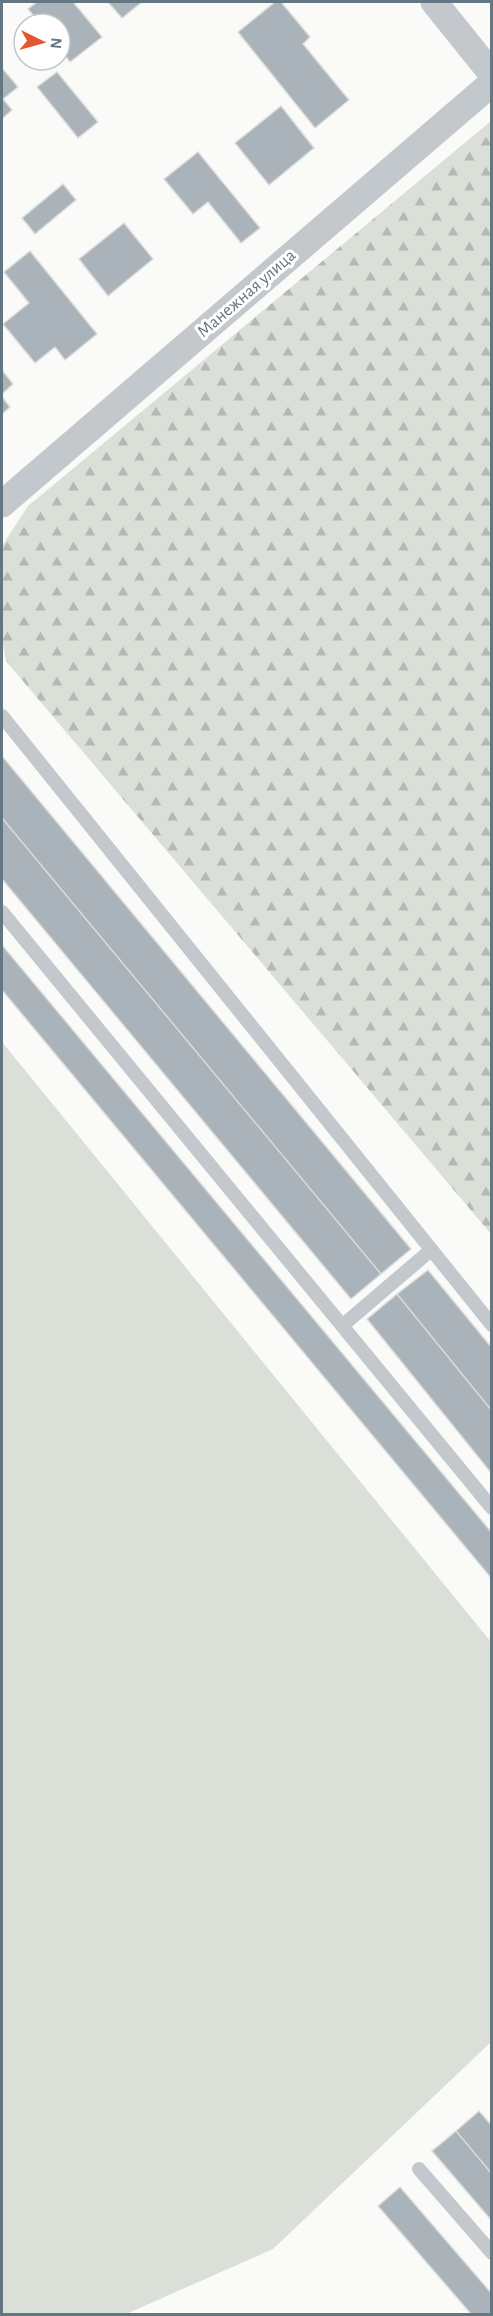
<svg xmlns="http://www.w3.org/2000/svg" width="493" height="2316" viewBox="0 0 493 2316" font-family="'Alegreya Sans',sans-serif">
<defs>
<pattern id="forest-firs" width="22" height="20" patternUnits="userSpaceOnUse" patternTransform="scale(1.5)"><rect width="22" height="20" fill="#dadfd7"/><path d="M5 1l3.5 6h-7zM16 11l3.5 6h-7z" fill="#b4b9b4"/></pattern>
</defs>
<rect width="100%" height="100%" fill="#fafaf8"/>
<path fill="url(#forest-firs)" d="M491 121V1234L6 661 2 639V546L28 506Z"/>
<path fill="#dadfd7" d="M2 1042 491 1642V2042L273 2249 126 2314H2Z"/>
<path fill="#aab3b9" stroke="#dcdcda" stroke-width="1.5" d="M37 2H73L102 37 70 62 60 49V24H40L28 9Z
M108 2H142L122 18Z
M275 2H281L310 37 303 44 349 100 315 128 238 32Z
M2 68 18 87 3 99 12 110 2 119Z
M57 72 98 122 78 138 37 87Z
M281 106 314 148 269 185 235 143Z
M198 152 260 228 241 243 208 202 193 214 164 179Z
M63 184 76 200 35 234 22 218Z
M124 223 153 259 108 296 79 259Z
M30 251 97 334 65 360 55 347 35 363 3 324 29 303 4 272Z
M2 370 13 384 2 394Z
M2 397 10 407 2 414Z
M2 756 411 1249 381 1274 2 818Z
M2 818 381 1274 351 1299 2 879Z
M2 945 492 1533V1579L2 990Z
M428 1270 492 1348V1411L397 1294Z
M397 1294 492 1411V1474L367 1319Z
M479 2111 492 2126V2174L456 2131Z
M456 2131 492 2174V2221L432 2151Z
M400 2187 492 2294V2314H471L378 2206Z"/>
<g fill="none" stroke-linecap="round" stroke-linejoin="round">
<path stroke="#c3c8cc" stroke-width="14" d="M2 716 492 1325
M2 912 492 1508
M342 1326 431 1250
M419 2169 492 2253"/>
<path stroke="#c3c8cc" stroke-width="27" d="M434 2 492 74
M2 504 492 83"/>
</g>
<g text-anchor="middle" stroke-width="6" stroke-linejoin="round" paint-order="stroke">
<g font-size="18" fill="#657683" stroke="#fff">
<text transform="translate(246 293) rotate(-41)" y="6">Манежная улица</text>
</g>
</g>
<rect width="493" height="2316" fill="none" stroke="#657683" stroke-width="6"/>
<g transform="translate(42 42) rotate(95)"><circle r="28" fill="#ffffff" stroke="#c1c8cd" stroke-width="1.5"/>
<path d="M0-4.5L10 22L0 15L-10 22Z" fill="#e4572e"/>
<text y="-9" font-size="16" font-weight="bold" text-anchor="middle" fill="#657683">N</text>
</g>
</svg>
